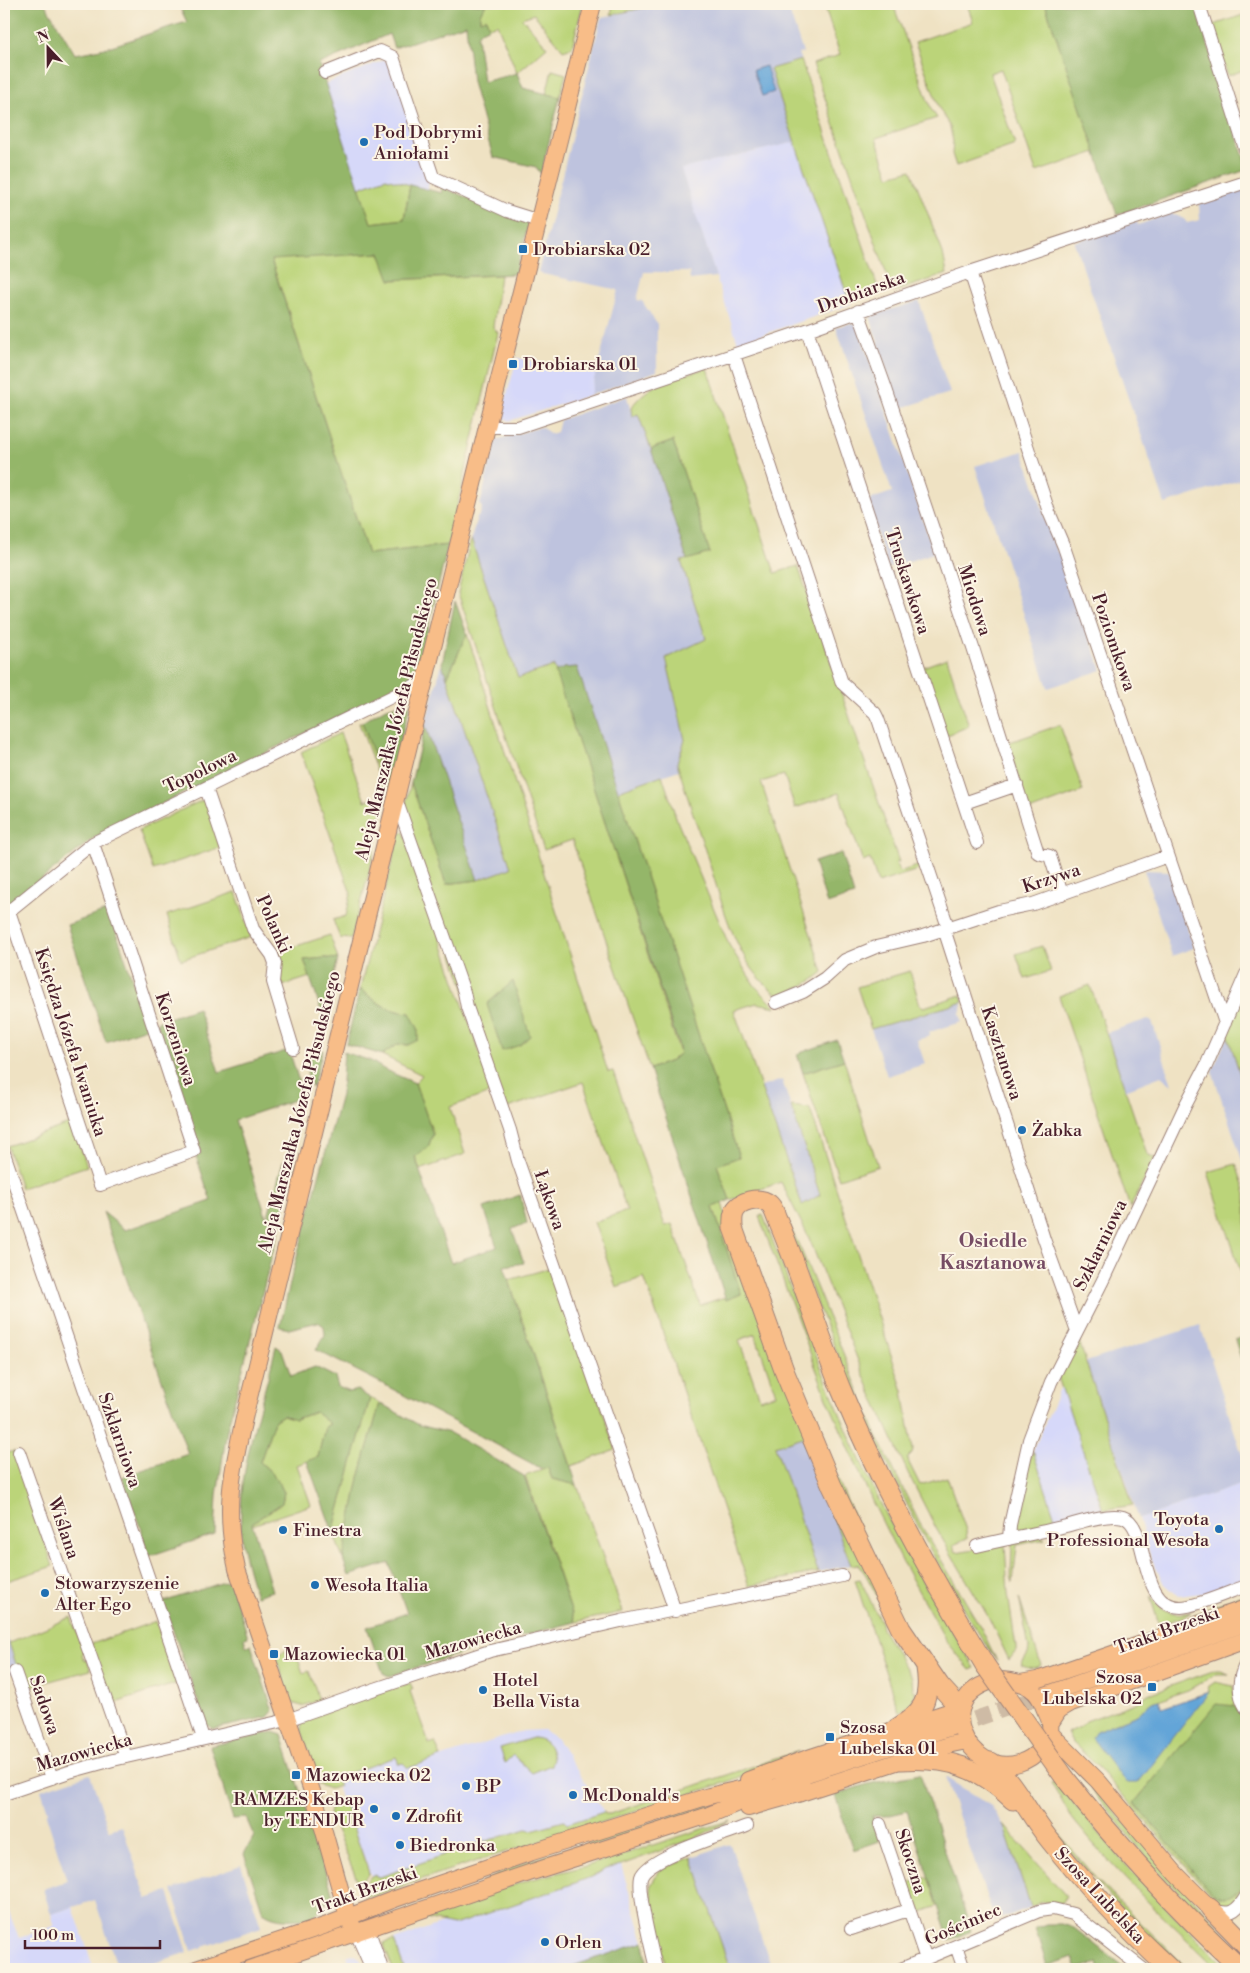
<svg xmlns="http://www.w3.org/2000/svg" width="1250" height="1973" viewBox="0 0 1250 1973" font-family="'Libre Bodoni',serif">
<rect width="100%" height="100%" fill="#fcf5e5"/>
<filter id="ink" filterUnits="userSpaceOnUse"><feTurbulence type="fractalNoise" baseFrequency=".02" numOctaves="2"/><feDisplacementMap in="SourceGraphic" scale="10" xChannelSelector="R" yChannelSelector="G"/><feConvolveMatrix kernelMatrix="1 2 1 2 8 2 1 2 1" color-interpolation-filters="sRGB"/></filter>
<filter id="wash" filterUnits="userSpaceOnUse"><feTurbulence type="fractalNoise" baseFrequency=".0096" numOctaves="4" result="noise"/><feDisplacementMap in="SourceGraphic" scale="20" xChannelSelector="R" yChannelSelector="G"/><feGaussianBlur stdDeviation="1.12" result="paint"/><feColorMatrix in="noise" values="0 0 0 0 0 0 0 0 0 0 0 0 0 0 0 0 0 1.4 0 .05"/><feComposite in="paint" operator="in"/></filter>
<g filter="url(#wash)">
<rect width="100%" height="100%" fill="#efe2c3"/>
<path fill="#d6d8f9" d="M384 60 392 63 427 171 424 175 429 178 428 189 442 193 371 223 325 84Z
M795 142 851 304 738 343 680 169Z
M517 358 596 373 590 395 509 421 501 416Z
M1062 1384 1103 1510 1056 1521 1033 1451Z
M1246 1483V1579L1203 1593 1178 1596 1163 1582 1151 1558 1139 1519Z
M543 1730 557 1739 604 1812 567 1824 564 1821 479 1843 377 1878 376 1874 371 1876 345 1804 342 1802 336 1780 340 1779V1776L396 1757 408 1768 523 1731Z
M621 1865 644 1942 564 1969H404L394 1940 443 1923 454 1925 578 1882 598 1874 605 1869Z
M6 1905 19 1938 54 1926 51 1914 73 1907 94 1969H9L4 1953V1906Z
M351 1954 360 1958 364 1969H352L347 1956Z"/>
<path fill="#bec3de" d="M661 4H787L803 53 798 54 801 60 770 69 795 142 681 169 716 277 690 280 689 272H644L637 300 642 301 657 324V371L590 395 618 290 538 273 601 18Z
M1244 187 1246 193V478L1165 504 1074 242 1137 221 1138 225 1171 213 1184 219 1187 223 1200 220 1199 204Z
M919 301 950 393 898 409 870 316Z
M851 323 858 326 934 553 888 568 866 501 892 492 836 327Z
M627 396 632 417 638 414 651 449 687 560 682 562 706 639 666 659 685 740 677 763 679 770 618 791 577 667 564 668 555 672 553 666 518 678 471 539 477 518 480 514 482 508 480 505 496 440 541 427 551 434 557 432 560 420Z
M1023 451 1057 552H1063L1070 572V584L1102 670 1048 688 975 466Z
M442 664 511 868 478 880 425 725Z
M1144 870 1169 871 1194 948 1172 956Z
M963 1002 960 1013 962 1022 929 1032 930 1036 917 1040 925 1064 887 1076 871 1029Z
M1148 1019 1152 1021 1172 1085 1161 1076 1125 1090 1106 1033Z
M1228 1036 1246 1093V1172L1212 1071Z
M782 1080 820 1196 801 1206 761 1087Z
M1200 1325 1246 1467V1483L1139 1519 1086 1362Z
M803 1437 851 1565 818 1572 775 1446Z
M4 1627 18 1671 4 1676Z
M90 1774 109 1830 122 1826 147 1899 168 1892 188 1952 137 1969H118L95 1900 51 1914 43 1889 67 1881 46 1815 48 1811 41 1790Z
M945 1777 991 1806 1003 1824 1031 1907 995 1921Z
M730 1844 772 1969H730L692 1857Z
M241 1865 261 1927 192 1951 172 1890Z"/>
<path fill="#bbd479" stroke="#827a52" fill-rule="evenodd" d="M486 4H583L572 47 563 50 534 14 522 18 547 47 517 73 497 24 489 27 486 18 480 21V14Z
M613 4H661L611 15Z
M824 4H893L931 109 937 118 876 138 889 176 911 170 943 253 947 274 893 292 813 64 840 55Z
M967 4H1045L1096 152 1036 172 1001 69 990 73 1015 145 956 166 952 154 953 141 950 127 939 108 915 42 973 22Z
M1246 14V69L1228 76 1211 26Z
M801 60 878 288 848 298 770 69Z
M552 70 566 74 560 97 546 94Z
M386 178 410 185 404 219 371 223 359 188Z
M381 253 391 280 500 275 493 327 498 333 448 545 368 554 271 259Z
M707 368 775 573 798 566 899 862 896 863 899 872 923 864 924 868 878 883 870 859 863 862 839 793 795 808 784 775 761 782 823 972 813 980 781 997C737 968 724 909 709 862 698 829 687 796 677 763L685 740 666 658 706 639 681 561 710 553 673 441 651 449 638 414 632 417 631 408C648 382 678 377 707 368Z
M471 539 518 678 554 666 680 1053 671 1061 650 1069 572 840 544 850 458 593Z
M467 634 608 1072 613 1071 665 1226 672 1224 700 1305 725 1297 726 1300 741 1294 713 1207 722 1203 728 1225 920 1670 919 1675 866 1575 858 1564 851 1565 803 1437 775 1446 818 1572 749 1586 644 1277 616 1287 594 1222 627 1211 583 1082 505 1109 404 810 411 783 446 884 478 880 511 868 447 678ZM513 981 520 1045 500 994ZM755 1334 776 1394 760 1399 739 1340Z
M947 658 969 726 945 736 920 668Z
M362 722 387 791 370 869 351 939 340 938 333 920 346 916 351 894 301 752 340 733 365 801 385 794 359 723Z
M1060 725 1083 791 1029 811 1007 743Z
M662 775 678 823 729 945 755 986 776 1007 757 1003 734 1010 802 1205 820 1195 791 1106 809 1108 811 1112 903 1391 913 1450 912 1454 907 1459 920 1485 947 1477 966 1530 967 1539 953 1545 956 1552 1005 1544 1008 1594 1016 1647V1651L1009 1660 989 1618 937 1530 908 1473 869 1388 809 1238 781 1182 730 1200 717 1165 739 1157 618 791Z
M205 799 221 847 153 870 139 830Z
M404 832 493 1092 450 1107 465 1154 420 1170 415 1156 428 1147 433 1134 415 1083 422 1075 382 1055 398 1044 408 1045 410 1013C386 1011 378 1003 360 989L399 834Z
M236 892 251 937 181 960 167 915Z
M330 935 338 959 325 958 304 960 310 977 279 987 275 953Z
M1042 946 1051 971 1025 979 1016 954Z
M910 971 920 1005 924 1007 961 995 963 1002 871 1029 857 987Z
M1090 985 1147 1154 1155 1158 1130 1208 1059 996Z
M1246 986V1093L1228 1036 1227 1026Z
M844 1060 878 1166 839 1179 803 1073Z
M72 1123 87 1166 21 1188 7 1146Z
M1236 1164 1246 1194V1288L1208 1172Z
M763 1215C799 1310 834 1408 879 1500 908 1558 940 1613 975 1668L970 1670 945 1639 904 1565 872 1501 827 1398 759 1216Z
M786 1218 802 1252 874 1429 919 1522 981 1628 997 1661C954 1598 919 1530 886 1461 848 1382 814 1302 786 1218Z
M554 1267 616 1450 571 1466 509 1280Z
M1078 1338 1133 1505 1103 1510 1058 1377Z
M370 1398 380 1403 359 1478 343 1559 333 1532Z
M315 1412 330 1424 325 1428 318 1457 297 1465 311 1505 252 1525V1523L282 1503 284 1492 273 1474 260 1462 274 1421 283 1415 295 1419Z
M14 1451 53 1566 4 1582V1454Z
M1033 1451 1056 1521 1020 1530 1015 1523 1027 1462Z
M548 1468 552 1479 577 1485 623 1612 575 1622 525 1476Z
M1041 1536 1045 1539 1017 1545 1013 1583 1011 1576 1012 1543Z
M860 1579 881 1623 882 1629 912 1678 913 1690 916 1691 912 1703 899 1713 855 1580Z
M1246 1594V1603L1187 1620 1207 1608Z
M1150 1596C1161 1611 1172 1616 1191 1612L1185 1616 1159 1625Z
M1019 1598 1041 1665C1036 1671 1028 1669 1021 1665L1028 1654 1029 1648Z
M71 1617 84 1652 82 1654 84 1660H87L91 1670 24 1688 9 1643Z
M156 1621 178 1683 109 1705 89 1645Z
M294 1648 303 1673 309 1671 319 1700 302 1706 292 1703 275 1655Z
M1213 1671H1221L1229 1674H1216L1188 1690 1152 1702 1137 1715 1096 1731 1209 1692 1208 1687 1215 1682 1233 1686 1235 1699 1246 1719 1234 1706 1216 1705 1134 1803 1243 1886 1246 1881V1890L1231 1906H1226L1227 1904 1219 1901 1208 1892 1097 1766 1071 1741 1067 1733 1080 1727 1086 1721 1138 1702 1148 1694Z
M410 1683 413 1689 410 1691 429 1744 435 1742 441 1757 408 1768 403 1763 399 1764 396 1757 340 1776V1779L336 1780 339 1786 330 1789 319 1785 301 1729 302 1722 307 1716Z
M533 1738C547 1739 551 1746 553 1759L551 1765 532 1773 513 1755 505 1763 500 1748Z
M799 1751C753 1777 700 1790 650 1807 559 1836 466 1863 376 1895L365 1896 358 1892 371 1876 376 1874 377 1878 479 1843 527 1829 532 1830 564 1821 567 1824 604 1812 605 1814H610Z
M1069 1761 1229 1938 1246 1955V1958L1156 1870Z
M1055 1781 1138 1879 1228 1969H1218L1216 1967C1167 1921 1117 1874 1075 1822 1065 1810 1060 1795 1051 1783Z
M1024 1792 1097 1880 1188 1969H1178L1164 1956 1070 1852Z
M723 1798 725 1803 480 1883 526 1861 594 1841Z
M342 1802 345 1804 369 1873 359 1884 329 1813 331 1806Z
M731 1820 693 1839 621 1865 605 1869 598 1874 578 1882 454 1925 416 1917 529 1880 590 1865Z
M1003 1824 1066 1896 1061 1903 1042 1902 1031 1907Z
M692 1857 730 1969H666L650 1887 660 1870Z
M928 1877 938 1906 916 1914 906 1884Z
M394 1940 404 1969H393L384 1946V1943Z"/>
<path fill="#94b669" stroke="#6f6a4a" d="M4 4H45L75 54C113 49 149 32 187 22L178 4H486L480 14V20L486 18 489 27 481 31 477 36 483 82 517 73 523 88 560 97 541 174 536 167 493 157 472 82 466 24 394 48 389 34 319 64 371 223 404 219 410 185 442 193 441 187 529 222 515 274 390 280 380 253 271 260 368 554 448 545 416 678 95 837 4 909Z
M1045 4H1195L1246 164V170L1117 215Z
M673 441 710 553 687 560 651 449Z
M455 601 467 634 447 678 442 664Z
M577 667 739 1157 717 1165 730 1200 713 1207 741 1294 726 1300 650 1069 671 1061 680 1053 678 1043 555 672 564 668Z
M403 703 410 705 387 791 362 722 384 709Z
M425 725 478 880 446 884 411 783Z
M841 853 854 895 827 904 814 862Z
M109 910 148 1027 106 1042 67 925Z
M325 958 338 959 323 1016 304 960Z
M513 981 530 1036 520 1045 502 1051 487 1004Z
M360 989C378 1003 386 1011 410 1013L418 1028V1040L408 1045 398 1044 382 1055 346 1044Z
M198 1008 219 1072 289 1050 302 1091 300 1098 235 1120 267 1219 283 1162H296L227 1430 217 1495 215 1534 149 1556 142 1535V1529L139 1524 122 1477 188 1454 103 1212 125 1230 211 1201 196 1156 201 1153 157 1022Z
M837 1040 844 1060 803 1073 797 1054Z
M314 1045 323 1050 312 1088 307 1072Z
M344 1052 371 1061 385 1070 415 1083 433 1134 428 1147 415 1157 451 1263 497 1247 484 1208 520 1195 527 1223 512 1229 524 1263 504 1266 577 1485 552 1479 548 1468 542 1469 381 1383 316 1350 325 1335 324 1326 318 1322 289 1329 280 1327 291 1279 341 1095Z
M1246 1336V1358L1241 1359 1235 1340Z
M276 1346 282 1350 291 1376 315 1367 335 1377 338 1387 350 1392 357 1390 370 1398 333 1532 307 1461 318 1457 325 1427 330 1424 315 1412 295 1419 283 1415 274 1421 260 1462 273 1474 284 1492 282 1503 252 1523 272 1591 256 1596C249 1574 242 1552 241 1529 238 1466 262 1406 276 1346Z
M380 1403 419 1425 450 1433 524 1476 575 1622 495 1643 389 1676 383 1673 367 1627 407 1613 389 1563 349 1576 343 1559 359 1478Z
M230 1580 248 1637 244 1638 246 1646 251 1645 273 1711 268 1717 214 1729 206 1724 163 1602Z
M1216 1704 1234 1706 1246 1719V1881C1235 1896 1228 1902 1211 1892L1134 1803Z
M273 1732 282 1735 333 1895 312 1919C295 1919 277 1922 263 1912L244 1854 254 1836 246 1818 233 1819 210 1746Z
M920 1774 971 1931 949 1940 907 1811 886 1816H872L880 1841 853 1850 835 1795 868 1784Z
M1046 1924H1062L1074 1928 1126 1969H1100L1098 1963 1076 1969 1072 1957 1047 1966 1035 1928Z
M644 1942 648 1969H564Z"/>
<path fill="#64a5d8" stroke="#576282" d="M766 66 774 92 762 96 753 70Z
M1209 1692 1138 1783H1128L1123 1779 1092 1738 1096 1731 1137 1715 1152 1702 1159 1700 1162 1708Z"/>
</g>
<g filter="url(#ink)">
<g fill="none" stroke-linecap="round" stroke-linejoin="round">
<path stroke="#cebba5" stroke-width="16" stroke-dasharray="16 8" stroke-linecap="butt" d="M952 1727 1045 1695"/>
<g stroke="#9c8077" stroke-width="14">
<path id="minor" d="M1199 4 1246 152
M325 73 380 51 393 57 433 177 507 211 539 221
M970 272 1049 512 1064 547 1225 1023
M858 311 885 386 973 648 1038 853 1050 856 1062 894
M807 330 977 843
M734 355 842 683 875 713 878 719 948 927
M487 427H518L807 330 970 272 1246 182
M206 788 253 929 272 955 275 963 273 982 293 1048
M396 799 464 992 467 1007 510 1130 518 1161 675 1611
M964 803 1017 785
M9 911 100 1185 194 1151 93 843
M4 915 93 843 426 680
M944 929 1044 1239 1077 1331
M776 1003 803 992 825 978 845 960 876 947 923 936 999 911 1033 904 1168 856
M4 1153 203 1738
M19 1452 126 1757
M1009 1539 1010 1525 1029 1440 1051 1382 1103 1280 1185 1106 1206 1066 1246 974
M977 1546C1007 1539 1037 1533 1066 1526 1081 1522 1108 1513 1123 1517 1150 1525 1137 1607 1181 1607 1198 1606 1229 1592 1246 1586
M1246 1663C1238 1678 1237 1693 1246 1708
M15 1672 52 1778
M4 1794 69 1772 113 1760 287 1720 372 1690 490 1651 621 1621 842 1576
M880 1824 926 1959
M1211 1909C1229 1916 1236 1913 1246 1896
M368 1928 382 1969
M851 1929 908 1910
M356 1933 372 1969
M956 1946 964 1969
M656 1969C652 1950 637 1893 641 1877 647 1857 726 1834 747 1826
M901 1969 1039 1911 1053 1909 1073 1914 1143 1969"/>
</g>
<g stroke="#9c8077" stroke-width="18">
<path id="major" d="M997 1680C1009 1680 1021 1682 1030 1688 1038 1693 1042 1701 1045 1710 1047 1714 1050 1719 1050 1724 1053 1741 1035 1758 1019 1763 968 1778 928 1695 997 1680Z
M1020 1683 1037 1680 1246 1608
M1045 1695 1246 1623
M1050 1724 1059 1710 1071 1703 1246 1640
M1050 1733 1098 1781 1176 1874 1210 1908
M748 1780 808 1758 960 1708
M748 1808 801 1793 952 1744 967 1741
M356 1933 348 1917 316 1803 237 1569C223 1510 232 1471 245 1414L487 427 593 4
M196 1969 330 1924 395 1899 529 1853 709 1796 766 1783
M250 1969 529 1873 709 1815 807 1774 952 1727"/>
</g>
<g stroke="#9c8077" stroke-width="21">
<path id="highway" d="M960 1708 940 1686 901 1629 832 1486 785 1373 733 1228C733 1223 732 1218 734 1213 738 1201 759 1196 769 1204 774 1208 775 1215 778 1221 801 1275 818 1332 840 1387 880 1484 930 1575 985 1665
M896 1729C923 1712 931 1701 926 1667
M901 1760C949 1757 978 1767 1013 1800
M991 1762C1015 1783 1028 1813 1048 1838 1085 1885 1126 1929 1170 1969
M1065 1778C1119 1847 1177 1909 1241 1969
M1210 1908 1246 1945"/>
</g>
<use href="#minor" stroke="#fff" stroke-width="12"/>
<use href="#major" stroke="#f8bd88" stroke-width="16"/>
<use href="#highway" stroke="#f8bd88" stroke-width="19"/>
<g stroke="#9c8077" stroke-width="21" stroke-linecap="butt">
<path id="highway-bridge" d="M985 1665 1065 1778"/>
</g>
<use href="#highway-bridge" stroke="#f8bd88" stroke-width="19"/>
</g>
</g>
<g fill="#1f6fb2" stroke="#fcf5e5" stroke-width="2">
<circle cx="364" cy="142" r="5"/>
<rect x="518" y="244" width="10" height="10" rx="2.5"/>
<rect x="508" y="359" width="10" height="10" rx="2.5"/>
<circle cx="1022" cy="1130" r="5"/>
<circle cx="1219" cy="1529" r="5"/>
<circle cx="283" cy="1530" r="5"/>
<circle cx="315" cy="1585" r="5"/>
<circle cx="45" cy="1593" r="5"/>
<rect x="269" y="1649" width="10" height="10" rx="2.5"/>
<rect x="1147" y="1682" width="10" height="10" rx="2.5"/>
<circle cx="483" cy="1690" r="5"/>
<rect x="825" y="1732" width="10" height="10" rx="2.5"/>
<rect x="291" y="1770" width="10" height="10" rx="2.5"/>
<circle cx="466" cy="1786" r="5"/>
<circle cx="573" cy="1795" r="5"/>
<circle cx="374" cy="1809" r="5"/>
<circle cx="396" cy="1816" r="5"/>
<circle cx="400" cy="1845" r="5"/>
<circle cx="545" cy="1942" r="5"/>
</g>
<g text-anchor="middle" stroke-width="4" stroke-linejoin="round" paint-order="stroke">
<g font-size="18" fill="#4a1f2b" stroke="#fcf5e5" text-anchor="start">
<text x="374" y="138">Pod Dobrymi<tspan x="374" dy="21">Aniołami</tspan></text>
<text x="533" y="255">Drobiarska 02</text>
<text x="523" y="370">Drobiarska 01</text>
<text x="1032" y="1136">Żabka</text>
<text x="1209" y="1525" text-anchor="end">Toyota<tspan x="1209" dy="21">Professional Wesoła</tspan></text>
<text x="293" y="1536">Finestra</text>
<text x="55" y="1589">Stowarzyszenie<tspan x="55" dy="21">Alter Ego</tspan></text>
<text x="325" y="1591">Wesoła Italia</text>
<text x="284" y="1660">Mazowiecka 01</text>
<text x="1142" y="1683" text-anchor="end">Szosa<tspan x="1142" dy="21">Lubelska 02</tspan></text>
<text x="493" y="1686">Hotel<tspan x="493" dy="21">Bella Vista</tspan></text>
<text x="840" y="1733">Szosa<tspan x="840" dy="21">Lubelska 01</tspan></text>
<text x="306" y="1781">Mazowiecka 02</text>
<text x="476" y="1792">BP</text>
<text x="583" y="1801">McDonald's</text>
<text x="364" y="1805" text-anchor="end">RAMZES Kebap<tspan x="364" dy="21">by TENDUR</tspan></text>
<text x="406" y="1822">Zdrofit</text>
<text x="410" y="1851">Biedronka</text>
<text x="555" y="1948">Orlen</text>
</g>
<g font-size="18" fill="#4a1f2b" stroke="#fcf5e5">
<text transform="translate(861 292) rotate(-20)" y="6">Drobiarska</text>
<text transform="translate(908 581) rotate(72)" y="6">Truskawkowa</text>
<text transform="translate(975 600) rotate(72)" y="6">Miodowa</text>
<text transform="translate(1114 642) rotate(71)" y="6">Poziomkowa</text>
<text transform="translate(396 719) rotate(-76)" y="6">Aleja Marszałka Józefa Piłsudskiego</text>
<text transform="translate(200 771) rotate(-26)" y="6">Topolowa</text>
<text transform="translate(1051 878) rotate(-18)" y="6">Krzywa</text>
<text transform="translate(274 924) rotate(66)" y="6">Polanki</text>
<text transform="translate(176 1039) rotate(72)" y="6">Korzeniowa</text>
<text transform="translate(71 1042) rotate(72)" y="6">Księdza Józefa Iwaniuka</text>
<text transform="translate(1002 1053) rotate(72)" y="6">Kasztanowa</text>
<text transform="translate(299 1112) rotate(-76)" y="6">Aleja Marszałka Józefa Piłsudskiego</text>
<text transform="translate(550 1200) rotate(71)" y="6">Łąkowa</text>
<text transform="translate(1100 1245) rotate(-64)" y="6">Szklarniowa</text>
<text transform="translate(120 1440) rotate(71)" y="6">Szklarniowa</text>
<text transform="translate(64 1528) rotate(71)" y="6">Wiślana</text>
<text transform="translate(1167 1630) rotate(-20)" y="6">Trakt Brzeski</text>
<text transform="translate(473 1640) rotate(-16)" y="6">Mazowiecka</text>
<text transform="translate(45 1705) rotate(71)" y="6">Sadowa</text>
<text transform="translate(84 1752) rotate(-16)" y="6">Mazowiecka</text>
<text transform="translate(911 1861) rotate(72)" y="6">Skoczna</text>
<text transform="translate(365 1890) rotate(-20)" y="6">Trakt Brzeski</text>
<text transform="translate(1100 1895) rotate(47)" y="6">Szosa Lubelska</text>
<text transform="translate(963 1924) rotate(-23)" y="6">Gościniec</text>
</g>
<g font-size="19" font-weight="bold" fill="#764c64" stroke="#fcf5e5">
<text x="993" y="1247">Osiedle<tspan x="993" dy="22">Kasztanowa</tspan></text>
</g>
</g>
<rect width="1250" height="1973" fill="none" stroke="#fcf5e5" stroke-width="20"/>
<g transform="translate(48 48) rotate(338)" stroke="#fcf5e5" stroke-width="4" paint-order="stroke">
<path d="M0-4L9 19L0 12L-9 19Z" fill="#4a1f2b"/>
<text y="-8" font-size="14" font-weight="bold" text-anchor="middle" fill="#4a1f2b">N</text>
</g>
<path d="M25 1940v8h135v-8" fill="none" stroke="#4a1f2b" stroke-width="2.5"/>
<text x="32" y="1940" font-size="15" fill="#4a1f2b" stroke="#fcf5e5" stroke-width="4" paint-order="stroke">100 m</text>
</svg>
